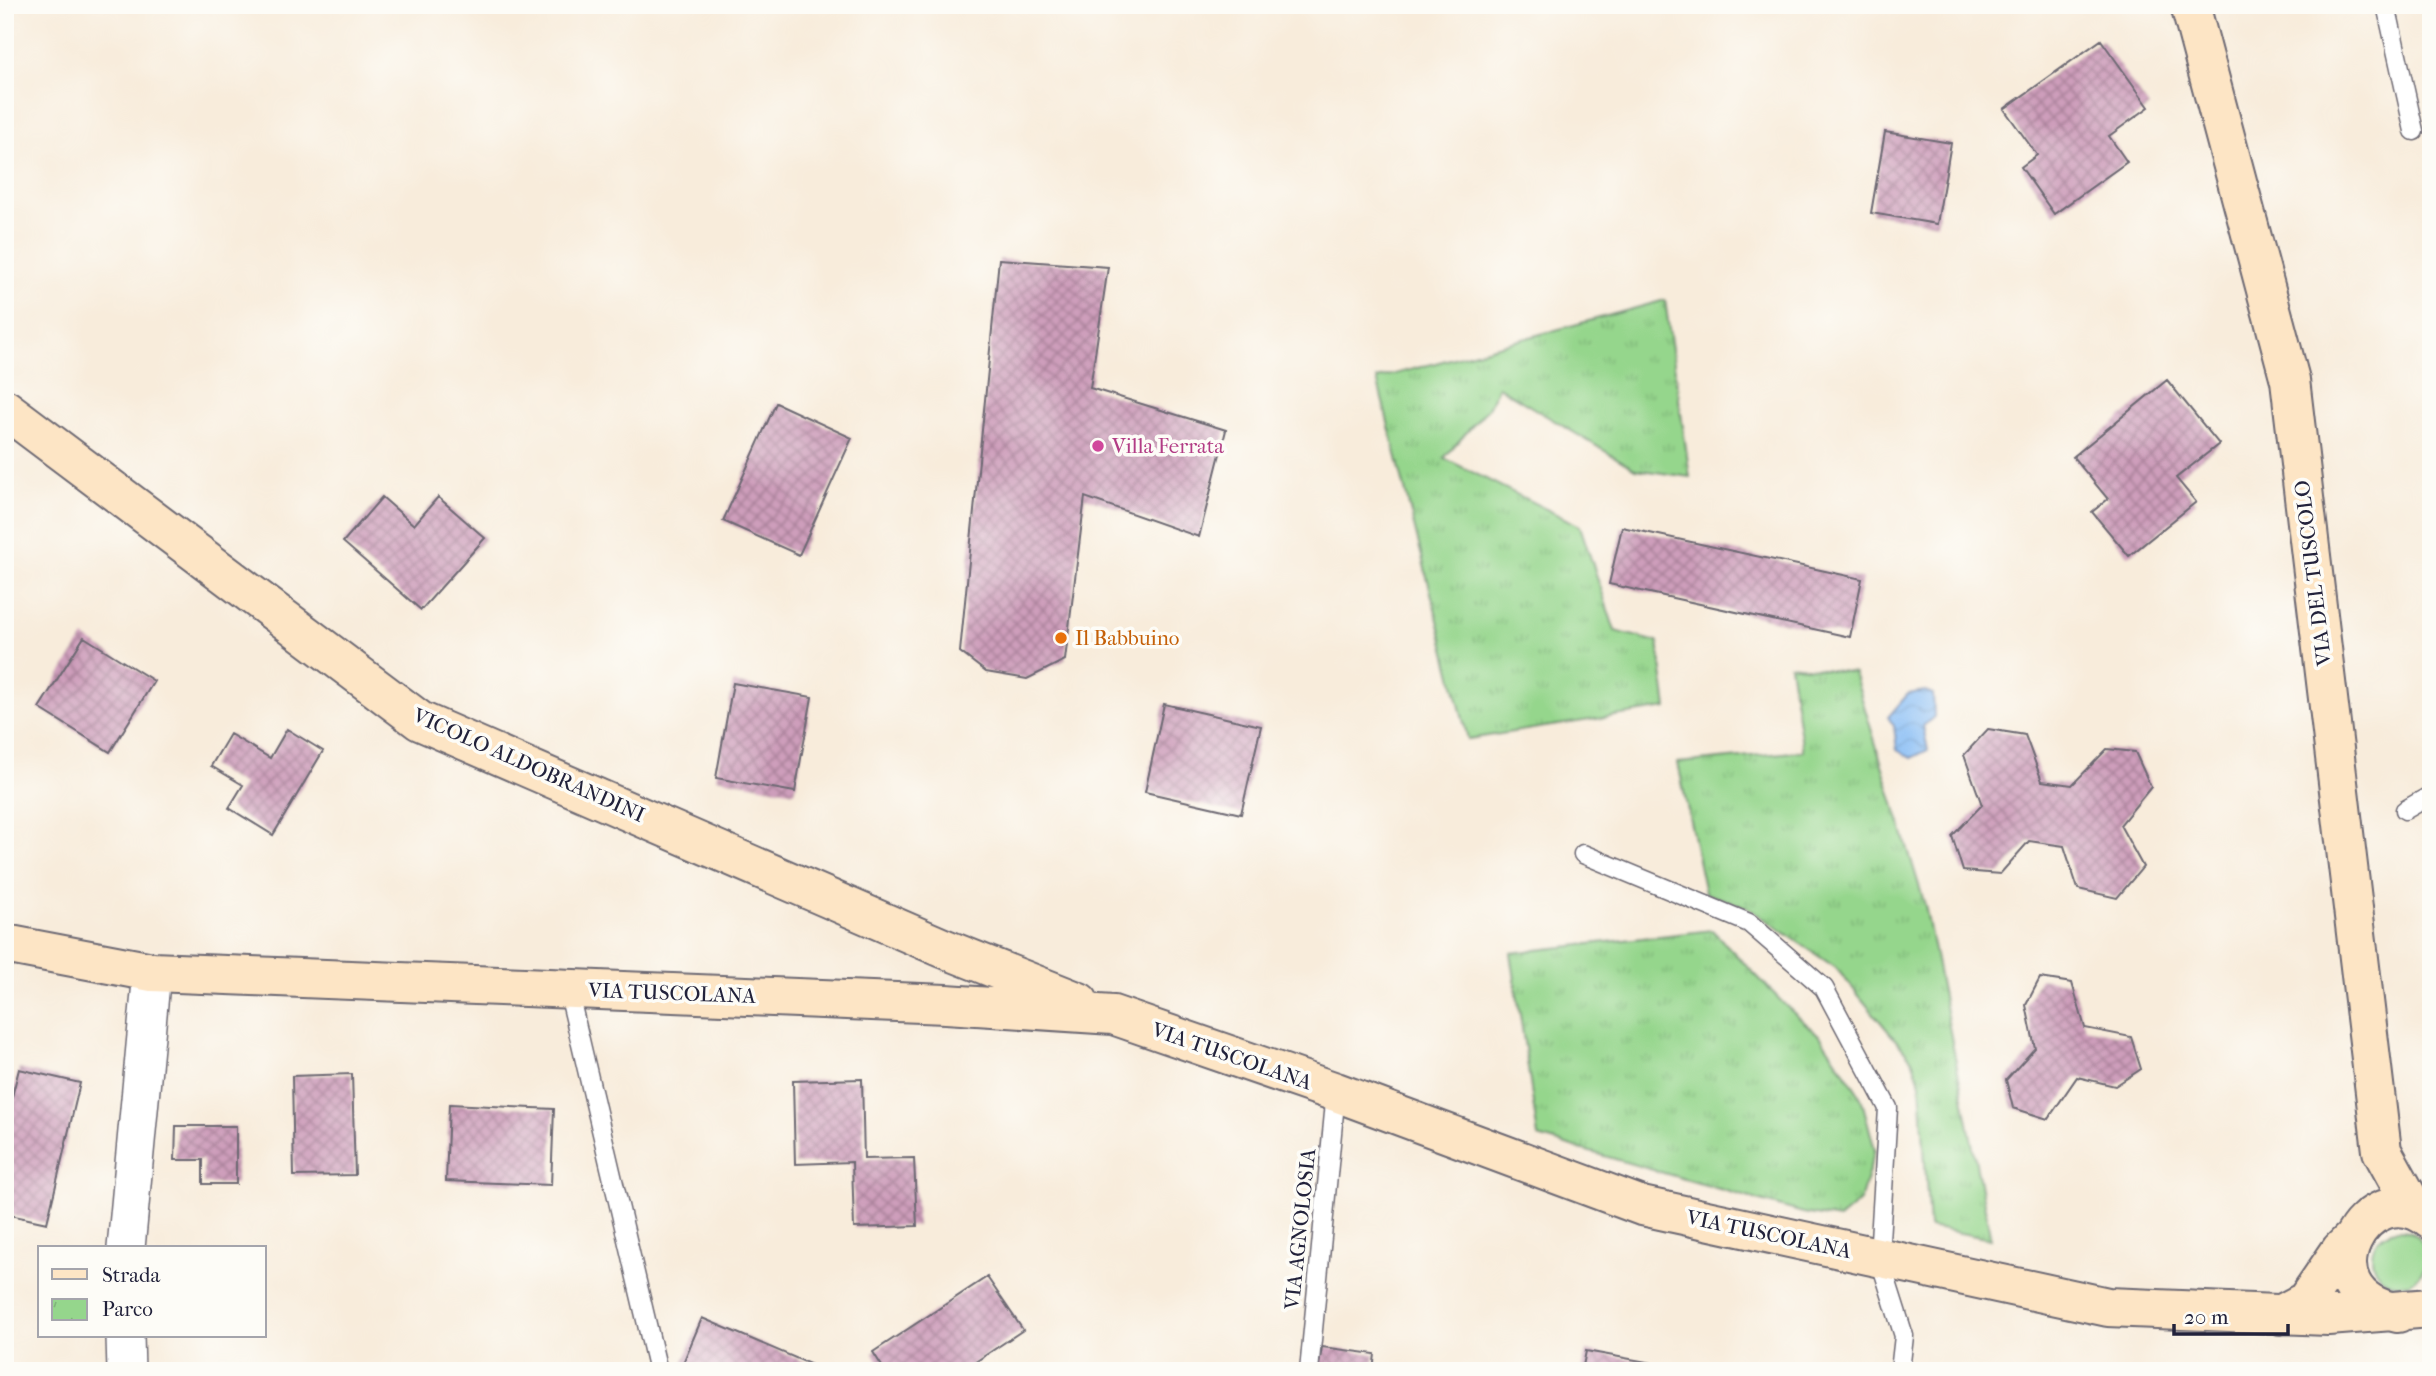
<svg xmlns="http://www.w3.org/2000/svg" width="2436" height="1376" viewBox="0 0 2436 1376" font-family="'IM FELL French Canon',serif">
<defs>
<pattern id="park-tufts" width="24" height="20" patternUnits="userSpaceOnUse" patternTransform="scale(1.75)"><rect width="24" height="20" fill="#95d68c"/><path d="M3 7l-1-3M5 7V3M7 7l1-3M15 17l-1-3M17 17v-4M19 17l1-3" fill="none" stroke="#80b77a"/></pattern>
<pattern id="water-waves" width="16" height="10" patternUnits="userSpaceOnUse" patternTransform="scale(1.75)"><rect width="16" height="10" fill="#86bcf5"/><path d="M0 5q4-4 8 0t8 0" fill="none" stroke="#73a1d3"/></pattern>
<pattern id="building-cross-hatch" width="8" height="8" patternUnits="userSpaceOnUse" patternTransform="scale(1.75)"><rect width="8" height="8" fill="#ce9ebb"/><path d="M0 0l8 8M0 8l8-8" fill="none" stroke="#a78099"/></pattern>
</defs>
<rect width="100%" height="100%" fill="#fdfcf7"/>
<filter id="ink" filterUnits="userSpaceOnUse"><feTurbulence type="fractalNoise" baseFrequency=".0143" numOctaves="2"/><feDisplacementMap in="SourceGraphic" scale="14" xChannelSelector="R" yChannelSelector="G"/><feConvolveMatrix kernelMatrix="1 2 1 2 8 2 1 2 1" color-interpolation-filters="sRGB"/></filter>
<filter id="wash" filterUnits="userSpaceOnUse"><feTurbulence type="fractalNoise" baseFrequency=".00686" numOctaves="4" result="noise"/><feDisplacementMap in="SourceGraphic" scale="28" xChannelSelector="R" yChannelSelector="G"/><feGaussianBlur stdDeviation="1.57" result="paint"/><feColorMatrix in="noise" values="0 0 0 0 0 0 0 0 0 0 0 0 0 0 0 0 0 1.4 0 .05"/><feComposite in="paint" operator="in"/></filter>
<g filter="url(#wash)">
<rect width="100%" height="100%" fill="#f8ecdb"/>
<path fill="#95d68c" stroke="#5c7c64" stroke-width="2" d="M2372 1257a27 27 0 1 1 54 0a27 27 0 1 1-54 0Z"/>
<path fill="url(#park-tufts)" stroke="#5c7c64" stroke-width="2" d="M1665 300 1690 477 1635 469 1498 387 1488 408 1444 458 1580 526 1615 631 1658 642 1667 708 1468 739 1377 379Z
M1790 665 1854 673 1925 905 1991 1239 1929 1227 1920 1083 1913 1061 1836 968 1747 907 1705 893 1678 763 1803 751Z
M1712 930 1786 1006 1821 1037 1861 1097 1875 1150 1860 1201 1839 1219 1803 1213 1538 1137 1511 953Z"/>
<path fill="url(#water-waves)" stroke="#546f98" stroke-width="2" d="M1925 691 1933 694 1934 717 1923 726 1928 750 1911 758 1897 750 1894 726 1888 717 1908 694Z"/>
<g id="blocks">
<path fill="url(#building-cross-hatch)" d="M2101 40 2149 107 2109 136 2127 162 2054 214 2021 167 2037 155 2004 109Z
M1885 132 1951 143 1937 224 1871 213Z
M999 259 1108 267 1090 388 1226 430 1199 537 1085 497 1065 660 1027 679 986 672 960 652Z
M2167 380 2219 444 2176 478 2196 502 2129 556 2092 512 2108 499 2073 457Z
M776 403 852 438 799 555 723 521Z
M382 497 414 525 438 497 485 538 421 610 343 542Z
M1622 527 1862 579 1850 637 1609 584Z
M84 637 154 681 110 752 39 708Z
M733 683 812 697 795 792 716 778Z
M1164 704 1261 726 1241 814 1145 792Z
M287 729 323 751 273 835 229 808 243 785 211 766 230 734 270 758Z
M1988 729 2025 735 2042 781 2072 785 2107 749 2135 752 2151 787 2120 825 2143 867 2117 898 2078 889 2064 846 2029 841 2000 874 1963 871 1952 836 1982 805 1964 755Z
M2040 978 2072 983 2085 1028 2131 1037 2141 1069 2115 1086 2077 1077 2048 1119 2013 1108 2006 1080 2035 1048 2026 1005Z
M19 1069 80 1083 47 1223 5 1214V1124Z
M352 1074 355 1175 294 1176 292 1076Z
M862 1079 864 1159 914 1158 917 1226 854 1228 852 1162 795 1164 793 1081Z
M449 1104 554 1109 551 1185 446 1181Z
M176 1126H236V1184H203V1160H175Z
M987 1277 1023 1330 962 1371H885L873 1352Z
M702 1318 826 1371 680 1370Z
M1322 1347 1375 1354 1373 1371H1318Z
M1586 1351 1686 1369V1371H1582Z"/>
</g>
</g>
<g filter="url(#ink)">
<use href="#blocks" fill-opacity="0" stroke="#6d6973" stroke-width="2"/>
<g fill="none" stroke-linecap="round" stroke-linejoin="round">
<g stroke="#6d6973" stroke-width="21">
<path id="lane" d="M2386 5 2414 131
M2405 810 2431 795
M1583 854 1749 923 1824 988 1888 1108 1879 1257 1904 1336 1900 1371
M568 989 658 1371
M1309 1371 1336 1092"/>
</g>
<g stroke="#6d6973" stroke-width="40">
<path id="street" d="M126 1248 152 972
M125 1336 126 1371"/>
</g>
<g stroke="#6d6973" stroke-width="42">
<path id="secondary" d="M2190 5 2290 380 2382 1151 2409 1200 2428 1217
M5 409 420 721 943 948 1079 1002
M5 944 152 972 946 1004 1113 1015 1336 1092 1642 1206 2108 1307 2328 1316 2431 1308
M2398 1313C2297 1294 2367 1167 2431 1220
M2280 1315 2306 1301 2341 1250 2350 1241"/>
</g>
<use href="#lane" stroke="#fff" stroke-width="18"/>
<use href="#street" stroke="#fff" stroke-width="37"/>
<use href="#secondary" stroke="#fde5c5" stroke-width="38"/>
</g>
</g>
<circle fill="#d1479c" stroke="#fdfcf7" stroke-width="2.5" cx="1098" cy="446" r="7"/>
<circle fill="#e8710a" stroke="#fdfcf7" stroke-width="2.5" cx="1061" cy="638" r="7"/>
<g text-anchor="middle" stroke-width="7" stroke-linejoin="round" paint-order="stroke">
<g font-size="21" fill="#b23c85" stroke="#fdfcf7" text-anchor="start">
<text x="1112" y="453">Villa Ferrata</text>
</g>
<g font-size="21" fill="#22223b" stroke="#fdfcf7">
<text transform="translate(2313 573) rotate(-97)" y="7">VIA DEL TUSCOLO</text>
<text transform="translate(529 765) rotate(24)" y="7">VICOLO ALDOBRANDINI</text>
<text transform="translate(672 993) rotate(2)" y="7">VIA TUSCOLANA</text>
<text transform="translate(1232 1056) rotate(19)" y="7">VIA TUSCOLANA</text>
<text transform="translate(1300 1229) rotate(-84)" y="7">VIA AGNOLOSIA</text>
<text transform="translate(1769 1234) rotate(12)" y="7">VIA TUSCOLANA</text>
</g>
<g font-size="21" fill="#c56008" stroke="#fdfcf7" text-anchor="start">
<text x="1075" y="645">Il Babbuino</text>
</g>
</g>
<rect width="2436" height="1376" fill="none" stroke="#fdfcf7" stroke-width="28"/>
<rect x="38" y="1246" width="228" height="91" fill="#fdfcf7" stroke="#a5a5ac" stroke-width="2"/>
<rect x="52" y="1269" width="35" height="10" fill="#fde5c5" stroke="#a5a5ac" stroke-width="2"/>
<text x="102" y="1282" font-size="21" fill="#22223b">Strada</text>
<rect x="52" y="1299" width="35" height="21" fill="url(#park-tufts)" stroke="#a5a5ac" stroke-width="2"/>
<text x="102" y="1316" font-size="21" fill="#22223b">Parco</text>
<path d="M2174 1324v10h114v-10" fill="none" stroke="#22223b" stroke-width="3.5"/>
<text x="2184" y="1324" font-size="21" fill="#22223b" stroke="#fdfcf7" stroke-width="5" paint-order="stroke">20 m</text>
</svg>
